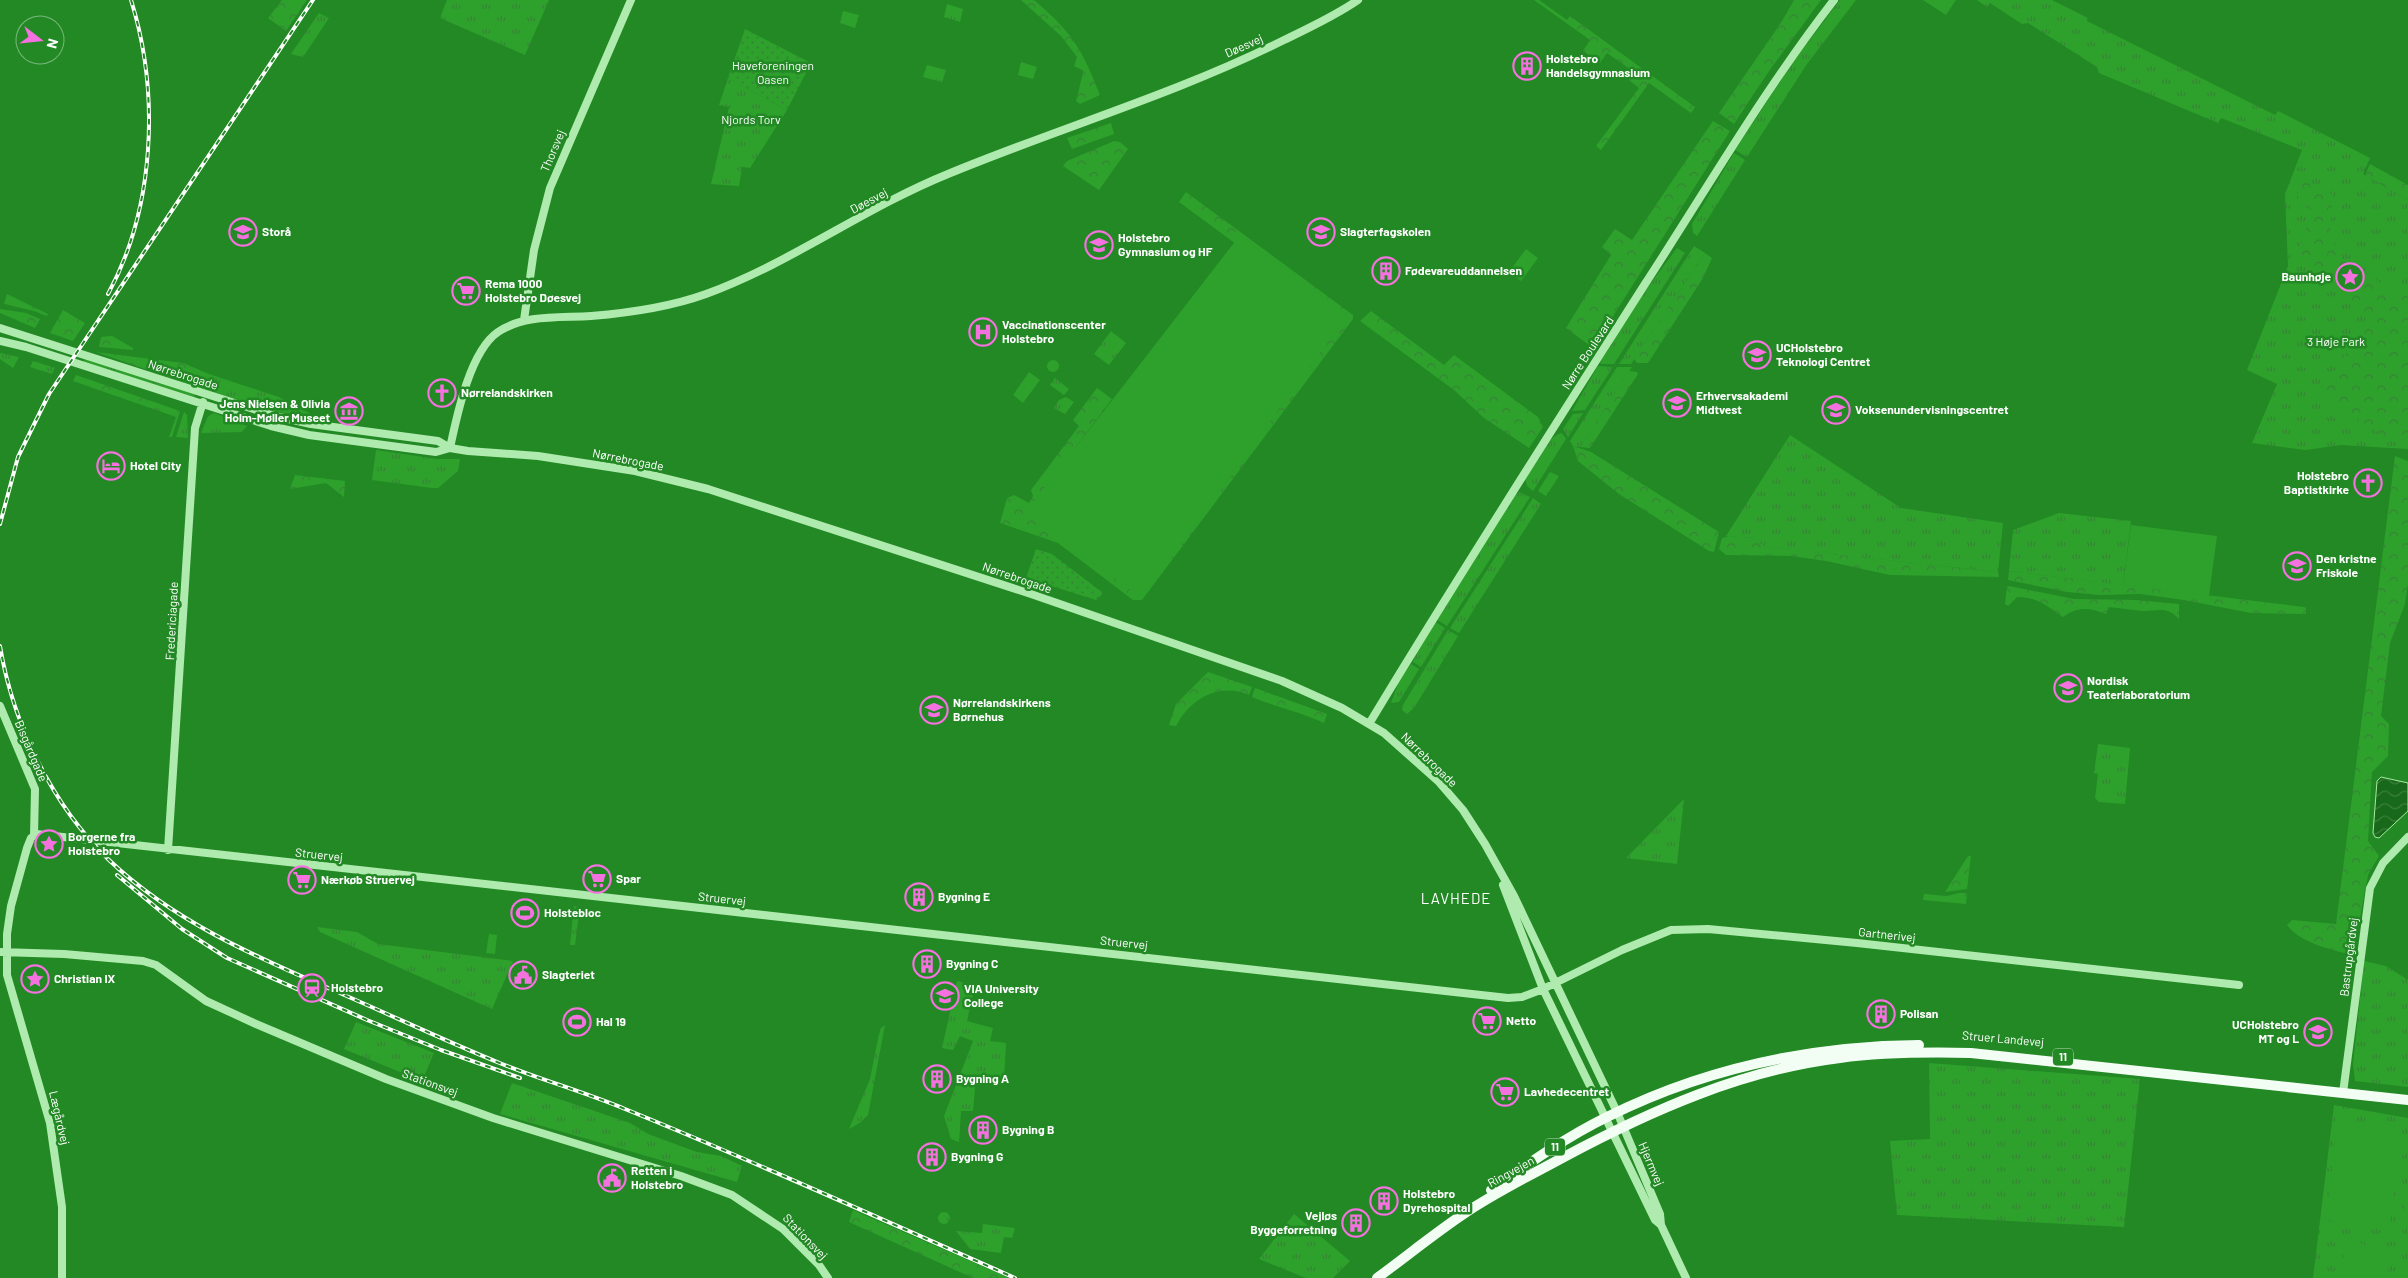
<svg xmlns="http://www.w3.org/2000/svg" width="2408" height="1278" viewBox="0 0 2408 1278" font-family="Barlow,sans-serif">
<defs>
<pattern id="grass-tufts" width="24" height="20" patternUnits="userSpaceOnUse" patternTransform="scale(1.25)"><rect width="24" height="20" fill="#2da12c"/><path d="M3 7l-1-3M5 7V3M7 7l1-3M15 17l-1-3M17 17v-4M19 17l1-3" fill="none" stroke="#388337"/></pattern>
<pattern id="forest-crowns" width="20" height="18" patternUnits="userSpaceOnUse" patternTransform="scale(1.25)"><rect width="20" height="18" fill="#2da12c"/><path d="M2 6a3 3 0 1 1 6 0M12 15a3 3 0 1 1 6 0" fill="none" stroke="#388337"/></pattern>
<pattern id="garden-dots" width="8" height="8" patternUnits="userSpaceOnUse" patternTransform="scale(1.25)"><rect width="8" height="8" fill="#2da12c"/><path d="M2 2h.1M6 6h.1" fill="none" stroke="#388337" stroke-width="1.8" stroke-linecap="round"/></pattern>
<pattern id="water-waves" width="16" height="10" patternUnits="userSpaceOnUse" patternTransform="scale(1.25)"><rect width="16" height="10" fill="#18691a"/><path d="M0 5q4-4 8 0t8 0" fill="none" stroke="#3b803c"/></pattern>
</defs>
<rect width="100%" height="100%" fill="#228924"/>
<path fill="url(#grass-tufts)" d="M447 0H549L525 55 440 18Z
M1840 0H1856L1807 64 1747 157 1735 150 1793 62Z
M1923 0H1956L1946 15Z
M1977 0H2052L2088 18 2087 21 2275 115 2278 111 2370 158 2363 174 2408 200V449L2341 445 2306 450 2252 443 2277 384 2247 370 2288 266 2285 194 2302 150 2221 118 2218 123 2099 73 2097 67 2028 23 2022 24 1990 3 1987 7Z
M947 4 963 9 960 22 944 17Z
M843 11 859 15 855 28 840 23Z
M319 13 329 18 303 57 291 54Z
M1021 62 1037 67 1033 79 1018 75Z
M927 65 946 70 942 82 923 77Z
M728 78 787 110 750 168 742 167 739 186 711 184 729 107 719 105Z
M1734 153 1745 160 1697 236 1693 233 1692 224Z
M1694 246 1705 253 1631 364H1619Z
M1677 248 1685 253 1614 364H1601L1600 362 1642 295Z
M7 294 48 314 47 316 34 311 4 304Z
M1111 331 1126 343 1109 365 1094 354Z
M0 353 19 357 13 368 0 359Z
M85 359 194 394 195 397 83 362Z
M1047 366a6 6 0 1 1 12 0a6 6 0 1 1-12 0Z
M33 361 55 368 52 374 30 367Z
M1598 366 1613 367 1585 410 1572 411Z
M1617 367H1632L1580 447 1573 446 1570 441Z
M209 374 279 397 317 417V419L269 410 203 389Z
M1055 378 1069 389 1064 395 1050 385Z
M1066 397 1074 402 1065 414 1054 408 1059 400Z
M184 412 187 415 188 438 176 437Z
M214 413 247 426 242 432 201 433 208 416Z
M1583 413 1568 437 1563 429 1573 414Z
M1562 433 1566 439 1533 491 1527 486 1525 479C1533 467 1548 435 1562 433Z
M1790 435 1901 508 2003 523 1998 572 1765 547 1752 538 1726 536Z
M376 450 437 459H460L458 471 438 488H432L372 480Z
M1550 472 1559 476 1546 496 1538 491Z
M1520 492 1530 497 1447 626 1436 619 1515 494Z
M1533 498 1541 504 1459 633 1450 628Z
M2059 513 2131 521 2123 585 2009 571 2013 530Z
M1434 621 1445 628 1421 667 1413 662 1420 642Z
M1448 630 1458 636 1414 708 1407 714 1402 710 1403 705Z
M1411 664 1419 669 1399 702 1391 703 1399 681Z
M2098 744 2130 748 2125 804 2099 802 2095 798 2098 774 2094 773Z
M1684 799 1677 864 1626 858Z
M574 906 580 907 575 945H570Z
M317 927 357 932 378 944 513 961 492 1009 320 932Z
M2364 961 2386 966 2408 980V1087L2355 1081 2353 1064Z
M957 981 975 985 967 1021 993 1028 990 1041 1006 1043 1004 1080 976 1077 973 1111H961L959 1142 951 1139 944 1116 973 1041 960 1036 953 1050 942 1048Z
M356 1022 434 1053 422 1081 344 1049Z
M885 1025 868 1115 861 1122 849 1129 870 1079 880 1029Z
M1929 1063 2140 1079 2124 1227 1897 1215 1890 1141 1930 1139Z
M512 1083 630 1123 648 1134 697 1152 721 1156 742 1166 737 1182 500 1114Z
M2334 1105 2408 1118V1278H2313Z
M938 1218a6 6 0 1 1 12 0a6 6 0 1 1-12 0Z
M1294 1214 1350 1261 1333 1278H1306L1259 1259Z
M983 1224 1015 1228 1012 1238 1004 1237 1001 1253 970 1249 956 1231 982 1233Z"/>
<path fill="url(#forest-crowns)" d="M282 0H307L286 31 268 18Z
M1021 0H1034C1072 32 1082 49 1100 95L1080 104 1076 101 1083 73 1082 70 1074 66 1077 57 1061 36Z
M1534 0H1539L1567 20 1570 16 1695 107 1691 113 1649 83 1601 150 1596 146 1639 88 1629 80 1634 72 1607 53 1600 63 1583 51 1590 40Z
M1794 0H1821L1769 71 1734 124 1719 113 1782 21Z
M1713 121 1730 131 1593 348 1566 328 1611 255 1602 247 1615 229 1632 240Z
M1111 123 1114 134 1072 149 1067 138Z
M1114 141 1120 142 1128 149 1099 190 1063 166 1067 161Z
M2370 164 2408 185V200L2365 175Z
M2304 180 2333 195 2330 232 2339 256 2397 294 2408 296V440L2394 443 2319 393 2369 321 2324 271 2297 255 2312 211 2296 198Z
M1186 192 1353 315V319L1142 600H1133L1058 543 1000 523 1007 498 1014 495 1029 503 1033 496 1031 490 1079 426 1073 420 1097 388 1112 399 1027 512 1338 319 1179 202Z
M1705 253 1712 258 1703 278 1648 363H1637L1634 359Z
M0 309 26 313 40 319 35 328 0 313Z
M63 310 85 323 73 341 50 333Z
M1371 311 1444 365 1454 355 1538 417 1543 427 1529 448 1484 418 1454 390 1360 321Z
M112 336 133 348V350L99 347 101 337Z
M96 352 183 363 209 374 203 389Z
M1629 371 1637 372 1638 374 1590 448 1580 447Z
M76 375 180 411 172 437H169L176 417 73 381Z
M1573 446 1591 452 1719 532 1714 552 1709 551 1619 494 1578 461Z
M2395 456 2408 461V584L2405 604 2390 643 2381 716 2389 724 2388 756 2372 772 2368 841 2379 856 2368 875 2353 955C2332 950 2300 943 2287 925L2292 920 2336 924Z
M295 475 345 481 344 497 326 483 290 489Z
M1729 536 1752 538 1766 547 1998 572 1999 577 1890 575 1826 561 1791 556 1726 555 1719 549 1722 538Z
M2009 571 2304 607 2306 608V614L2251 613 2184 600 2140 594 2100 595 2067 592 2008 580Z
M2009 586 2074 599 2137 600 2179 604V619C2166 605 2157 612 2142 611 2131 610 2120 608 2109 607L2106 614C2090 608 2078 606 2063 617 2047 606 2038 597 2017 597L2008 606 2005 604 2007 587Z
M1208 672 1252 687 1249 695C1219 682 1190 699 1176 726L1169 725 1176 704Z
M1255 688 1327 714 1324 723C1301 712 1276 707 1252 697Z
M1968 856H1971L1967 889 1945 892Z
M1959 893H1967L1966 904 1923 900 1924 894 1947 896Z
M853 1210 1009 1278H973L849 1222Z"/>
<path fill="url(#garden-dots)" d="M745 29 811 63 787 110 728 78Z
M1036 549 1052 554 1103 593 1096 600 1026 578Z"/>
<path fill="#2da12c" d="M1240 235 1348 314 1142 598 1024 514Z
M1526 249 1538 258 1521 281 1509 272Z
M1029 372 1040 380 1023 403 1013 395Z
M2131 525 2217 536 2209 596 2123 585Z
M489 934 497 935 495 954 486 953Z
M952 1115H960L959 1139 951 1137Z
M2337 1120 2402 1126 2390 1227 2326 1220Z
M2408 1195V1228L2400 1225Z
M2351 1239 2394 1257 2385 1278H2335Z"/>
<path fill="url(#water-waves)" stroke="#a4eba2" d="M2381 777 2408 783V811L2379 838 2375 837 2373 833 2377 781Z"/>
<g fill="none" stroke-linecap="round" stroke-linejoin="round">
<path stroke="#afeaae" stroke-width="8" d="M524 320 534 250 550 188 631 0
M0 328 275 416 311 424 438 441 450 448 468 451 538 456 635 471 708 489 1031 594 1282 681 1342 708 1384 733 1438 781 1463 810 1485 844 1514 896 1617 1112 1660 1214 1661 1225 1686 1278
M0 341 26 347 271 426 309 435 436 452 450 448
M450 448C457 415 470 351 498 332 525 314 560 318 591 316 628 313 670 307 706 294 791 263 864 208 948 174 1059 128 1176 94 1284 40 1309 28 1335 16 1358 0
M0 706 35 789 34 836
M1369 724C1458 576 1552 430 1645 284 1707 189 1764 90 1834 0
M168 850 195 428 203 402
M1503 885 1543 989 1655 1220 1661 1225
M0 952 64 954 143 961 156 965 206 1001 256 1024 386 1079 493 1118 681 1176 732 1195 783 1229 819 1265 828 1278
M2343 1093 2370 888 2383 863 2408 837
M62 1278V1207L50 1123 7 975V934L11 906 27 848 31 838 36 834 1508 998 1522 997 1543 989 1622 950 1671 930 1708 929 1857 943 2239 985"/>
<path stroke="#f2fef3" stroke-width="10" d="M1491 1190C1528 1164 1566 1137 1607 1117 1705 1068 1810 1046 1919 1045
M1377 1278C1407 1256 1435 1233 1465 1213 1496 1192 1531 1175 1564 1157 1650 1111 1742 1070 1840 1058 1884 1052 1927 1052 1971 1053L2408 1100"/>
<g stroke="#fff" stroke-width="4">
<path id="rail" d="M108 294C155 208 160 93 131 0
M0 524 18 457 49 394 313 0
M0 646C13 724 52 805 109 860 173 921 256 957 335 991 391 1015 445 1041 502 1064 542 1080 584 1092 625 1109 756 1162 885 1221 1015 1278
M117 875 182 929 227 958 367 1020 441 1050 520 1078"/>
</g>
<use href="#rail" stroke="#228924" stroke-width="2" stroke-dasharray="5.5" stroke-linecap="butt"/>
</g>
<defs>
<g id="building-ring" transform="scale(1.4375)"><circle r="9.5" fill="#228924" stroke="#f671e0" stroke-width="1.5"/><path d="M-4-6H4V6H1V3H-1V6H-4ZM-2.5-4.3h1.7v1.8h-1.7ZM.8-4.3h1.7v1.8H.8ZM-2.5-1h1.7V.8h-1.7ZM.8-1h1.7V.8H.8Z" fill="#f671e0"/></g>
<g id="school-ring" transform="scale(1.4375)"><circle r="9.5" fill="#228924" stroke="#f671e0" stroke-width="1.5"/><path d="M0-5L7-2L0 1L-7-2ZM-4 1L0 2.5L4 1V4Q0 6-4 4Z" fill="#f671e0"/></g>
<g id="sight-ring" transform="scale(1.4375)"><circle r="9.5" fill="#228924" stroke="#f671e0" stroke-width="1.5"/><path d="M0-6L1.8-2.2L6-1.7L2.9 1.2L3.7 5.4L0 3.3L-3.7 5.4L-2.9 1.2L-6-1.7L-1.8-2.2Z" fill="#f671e0"/></g>
<g id="supermarket-ring" transform="scale(1.4375)"><circle r="9.5" fill="#228924" stroke="#f671e0" stroke-width="1.5"/><path d="M-6-5.5h2.5l.6 2H6L4.5 2H-2.5L-4.4-4H-6ZM-1.5 3.2a1.3 1.3 0 1 0 .1 0ZM3 3.2a1.3 1.3 0 1 0 .1 0Z" fill="#f671e0"/></g>
<g id="hospital-ring" transform="scale(1.4375)"><circle r="9.5" fill="#228924" stroke="#f671e0" stroke-width="1.5"/><path d="M-5-5h3v3.5h4V-5h3V5h-3V1.5h-4V5h-3Z" fill="#f671e0"/></g>
<g id="church-ring" transform="scale(1.4375)"><circle r="9.5" fill="#228924" stroke="#f671e0" stroke-width="1.5"/><path d="M-1.2-6h2.4v3.5h3.3v2.4h-3.3V6h-2.4V-.1h-3.3v-2.4h3.3Z" fill="#f671e0"/></g>
<g id="museum-ring" transform="scale(1.4375)"><circle r="9.5" fill="#228924" stroke="#f671e0" stroke-width="1.5"/><path d="M0-6L6-3V-2H-6V-3ZM-5-1h2V3h-2ZM-1-1h2V3h-2ZM3-1h2V3H3ZM-6 4H6V6H-6Z" fill="#f671e0"/></g>
<g id="hotel-ring" transform="scale(1.4375)"><circle r="9.5" fill="#228924" stroke="#f671e0" stroke-width="1.5"/><path d="M-6-4.5h1.5V1H6V5H4.5V3h-9V5H-6ZM-4 0a1.8 1.8 0 1 1 3.6 0ZM.5 0V-2.5h3Q6-2.5 6 0Z" fill="#f671e0"/></g>
<g id="stadium-ring" transform="scale(1.4375)"><circle r="9.5" fill="#228924" stroke="#f671e0" stroke-width="1.5"/><path d="M0-5a6.5 5 0 1 0 0 10a6.5 5 0 1 0 0-10ZM-3.5-1.8h7v3.6h-7Z" fill="#f671e0"/></g>
<g id="civic-ring" transform="scale(1.4375)"><circle r="9.5" fill="#228924" stroke="#f671e0" stroke-width="1.5"/><path d="M-.6-6.5H3V-4.5H.6V-3L4-1V1h2V6H-6V1h2V-1L-.6-3ZM-1.2 2.5V6h2.4V2.5Z" fill="#f671e0"/></g>
<g id="station-ring" transform="scale(1.4375)"><circle r="9.5" fill="#228924" stroke="#f671e0" stroke-width="1.5"/><path d="M-3-6H3Q5-6 5-4V2Q5 4 3 4L4.5 6H3L1.5 4h-3L-3 6H-4.5L-3 4Q-5 4-5 2V-4Q-5-6-3-6ZM-3.5-4v3h7v-3ZM-3.5 1v1.5H-2V1ZM2 1v1.5H3.5V1Z" fill="#f671e0"/></g>
<g id="university-ring" transform="scale(1.4375)"><circle r="9.5" fill="#228924" stroke="#f671e0" stroke-width="1.5"/><path d="M0-5L7-2L0 1L-7-2ZM-4 1L0 2.5L4 1V4Q0 6-4 4Z" fill="#f671e0"/></g>
</defs>
<g fill-rule="evenodd">
<use href="#building-ring" x="1527" y="66"/>
<use href="#school-ring" x="243" y="232"/>
<use href="#school-ring" x="1321" y="232"/>
<use href="#school-ring" x="1099" y="245"/>
<use href="#building-ring" x="1386" y="271"/>
<use href="#sight-ring" x="2350" y="277"/>
<use href="#supermarket-ring" x="466" y="291"/>
<use href="#hospital-ring" x="983" y="332"/>
<use href="#school-ring" x="1757" y="355"/>
<use href="#church-ring" x="442" y="393"/>
<use href="#school-ring" x="1677" y="403"/>
<use href="#school-ring" x="1836" y="410"/>
<use href="#museum-ring" x="349" y="411"/>
<use href="#hotel-ring" x="111" y="466"/>
<use href="#church-ring" x="2368" y="483"/>
<use href="#school-ring" x="2297" y="566"/>
<use href="#school-ring" x="2068" y="688"/>
<use href="#school-ring" x="934" y="710"/>
<use href="#sight-ring" x="49" y="844"/>
<use href="#supermarket-ring" x="597" y="879"/>
<use href="#supermarket-ring" x="302" y="880"/>
<use href="#building-ring" x="919" y="897"/>
<use href="#stadium-ring" x="525" y="913"/>
<use href="#building-ring" x="927" y="964"/>
<use href="#civic-ring" x="523" y="975"/>
<use href="#sight-ring" x="35" y="979"/>
<use href="#station-ring" x="312" y="988"/>
<use href="#university-ring" x="945" y="996"/>
<use href="#building-ring" x="1881" y="1014"/>
<use href="#supermarket-ring" x="1487" y="1021"/>
<use href="#stadium-ring" x="577" y="1022"/>
<use href="#school-ring" x="2318" y="1032"/>
<use href="#building-ring" x="937" y="1079"/>
<use href="#supermarket-ring" x="1505" y="1092"/>
<use href="#building-ring" x="983" y="1130"/>
<use href="#building-ring" x="932" y="1157"/>
<use href="#civic-ring" x="612" y="1178"/>
<use href="#building-ring" x="1384" y="1201"/>
<use href="#building-ring" x="1356" y="1223"/>
</g>
<g text-anchor="middle" stroke-width="5" stroke-linejoin="round" paint-order="stroke">
<g fill="#228924" stroke="#bddcbd" stroke-width="1">
<rect x="2053" y="1048.5" width="20" height="17" rx="4"/>
<rect x="1545" y="1138.5" width="20" height="17" rx="4"/>
</g>
<g font-size="11" font-weight="bold" fill="#fff">
<text x="2063" y="1061">11</text>
<text x="1555" y="1151">11</text>
</g>
<g font-size="12" fill="#fff" stroke="#228924">
<text transform="translate(1244 46) rotate(-24)" y="4">Døesvej</text>
<text transform="translate(553 151) rotate(-67)" y="4">Thorsvej</text>
<text transform="translate(869 201) rotate(-28)" y="4">Døesvej</text>
<text transform="translate(1588 353) rotate(-57)" y="4">Nørre Boulevard</text>
<text transform="translate(183 375) rotate(18)" y="4">Nørrebrogade</text>
<text transform="translate(628 460) rotate(11)" y="4">Nørrebrogade</text>
<text transform="translate(1017 578) rotate(19)" y="4">Nørrebrogade</text>
<text transform="translate(172 621) rotate(-87)" y="4">Fredericiagade</text>
<text transform="translate(31 751) rotate(67)" y="4">Bisgårdgade</text>
<text transform="translate(1429 760) rotate(44)" y="4">Nørrebrogade</text>
<text transform="translate(319 855) rotate(6)" y="4">Struervej</text>
<text transform="translate(722 899) rotate(6)" y="4">Struervej</text>
<text transform="translate(1887 935) rotate(6)" y="4">Gartnerivej</text>
<text transform="translate(1124 943) rotate(6)" y="4">Struervej</text>
<text transform="translate(2349 957) rotate(-83)" y="4">Bastrupgårdvej</text>
<text transform="translate(2003 1039) rotate(5)" y="4">Struer Landevej</text>
<text transform="translate(430 1083) rotate(20)" y="4">Stationsvej</text>
<text transform="translate(59 1118) rotate(77)" y="4">Lægårdvej</text>
<text transform="translate(1651 1164) rotate(67)" y="4">Hjermvej</text>
<text transform="translate(1511 1172) rotate(-29)" y="4">Ringvejen</text>
<text transform="translate(805 1237) rotate(46)" y="4">Stationsvej</text>
</g>
<g font-size="12" font-weight="bold" fill="#fff" stroke="#228924" text-anchor="start">
<text x="1546" y="63">Holstebro<tspan x="1546" dy="14">Handelsgymnasium</tspan></text>
<text x="262" y="236">Storå</text>
<text x="1340" y="236">Slagterfagskolen</text>
<text x="1118" y="242">Holstebro<tspan x="1118" dy="14">Gymnasium og HF</tspan></text>
<text x="1405" y="275">Fødevareuddannelsen</text>
<text x="2331" y="281" text-anchor="end">Baunhøje</text>
<text x="485" y="288">Rema 1000<tspan x="485" dy="14">Holstebro Døesvej</tspan></text>
<text x="1002" y="329">Vaccinationscenter<tspan x="1002" dy="14">Holstebro</tspan></text>
<text x="1776" y="352">UCHolstebro<tspan x="1776" dy="14">Teknologi Centret</tspan></text>
<text x="461" y="397">Nørrelandskirken</text>
<text x="1696" y="400">Erhvervsakademi<tspan x="1696" dy="14">Midtvest</tspan></text>
<text x="330" y="408" text-anchor="end">Jens Nielsen &amp; Olivia<tspan x="330" dy="14">Holm-Møller Museet</tspan></text>
<text x="1855" y="414">Voksenundervisningscentret</text>
<text x="130" y="470">Hotel City</text>
<text x="2349" y="480" text-anchor="end">Holstebro<tspan x="2349" dy="14">Baptistkirke</tspan></text>
<text x="2316" y="563">Den kristne<tspan x="2316" dy="14">Friskole</tspan></text>
<text x="2087" y="685">Nordisk<tspan x="2087" dy="14">Teaterlaboratorium</tspan></text>
<text x="953" y="707">Nørrelandskirkens<tspan x="953" dy="14">Børnehus</tspan></text>
<text x="68" y="841">Borgerne fra<tspan x="68" dy="14">Holstebro</tspan></text>
<text x="616" y="883">Spar</text>
<text x="321" y="884">Nærkøb Struervej</text>
<text x="938" y="901">Bygning E</text>
<text x="544" y="917">Holstebloc</text>
<text x="946" y="968">Bygning C</text>
<text x="542" y="979">Slagteriet</text>
<text x="54" y="983">Christian IX</text>
<text x="331" y="992">Holstebro</text>
<text x="964" y="993">VIA University<tspan x="964" dy="14">College</tspan></text>
<text x="1900" y="1018">Polisan</text>
<text x="1506" y="1025">Netto</text>
<text x="596" y="1026">Hal 19</text>
<text x="2299" y="1029" text-anchor="end">UCHolstebro<tspan x="2299" dy="14">MT og L</tspan></text>
<text x="956" y="1083">Bygning A</text>
<text x="1524" y="1096">Lavhedecentret</text>
<text x="1002" y="1134">Bygning B</text>
<text x="951" y="1161">Bygning G</text>
<text x="631" y="1175">Retten i<tspan x="631" dy="14">Holstebro</tspan></text>
<text x="1403" y="1198">Holstebro<tspan x="1403" dy="14">Dyrehospital</tspan></text>
<text x="1337" y="1220" text-anchor="end">Vejløs<tspan x="1337" dy="14">Byggeforretning</tspan></text>
</g>
<g font-size="12" fill="#fff" stroke="#228924">
<text x="773" y="70">Haveforeningen<tspan x="773" dy="14">Oasen</tspan></text>
<text x="751" y="124">Njords Torv</text>
<text x="2336" y="346">3 Høje Park</text>
</g>
<g font-size="15" letter-spacing="1" fill="#fff" stroke="#228924">
<text x="1456" y="904">LAVHEDE</text>
</g>
</g>
<g transform="translate(40 40) rotate(106)"><circle r="24" fill="#228924" stroke="#7ab87c"/>
<path d="M0-4L9 19L0 12L-9 19Z" fill="#f671e0"/>
<text y="-8" font-size="14" font-weight="bold" text-anchor="middle" fill="#ffffff">N</text>
</g>
</svg>
